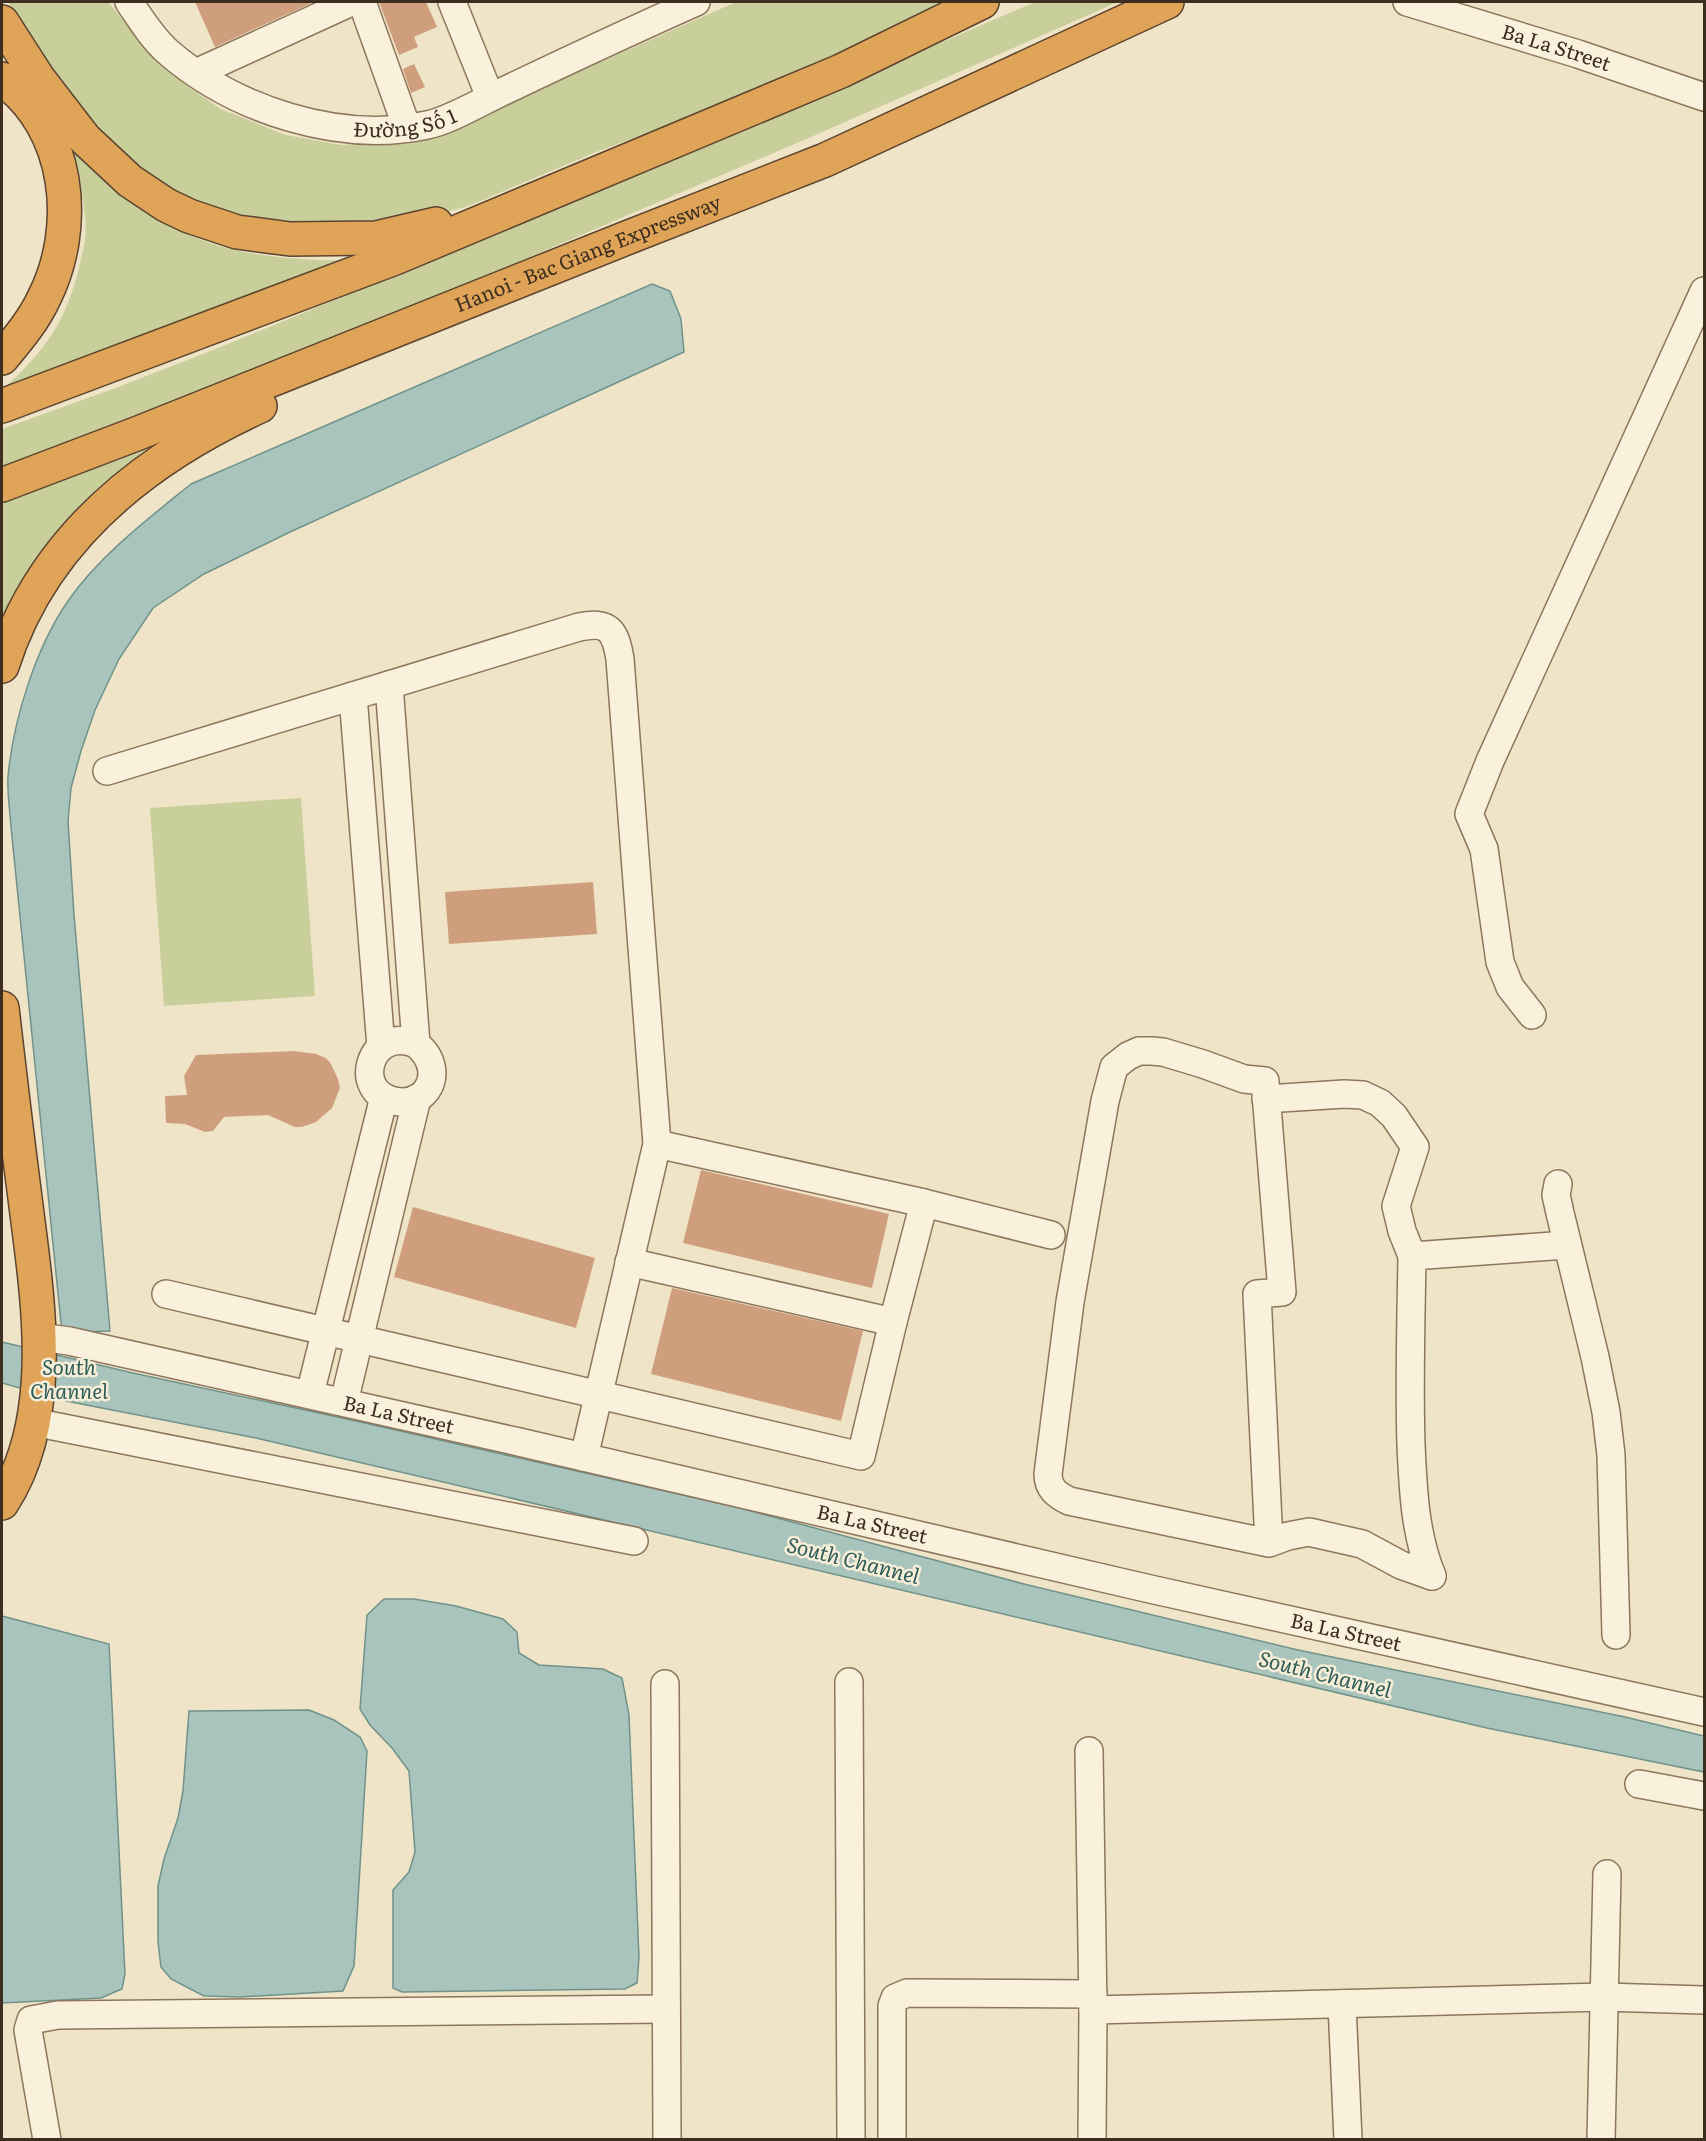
<svg xmlns="http://www.w3.org/2000/svg" width="1706" height="2141" viewBox="0 0 1706 2141" font-family="Literata,serif">
<rect width="100%" height="100%" fill="#f0e4c8"/>
<path fill="#c9cf9b" d="M8 2H108L146 48 189 87 221 109 286 135 341 145 398 142 504 105 736 2H963L820 68 594 153 466 207 397 224 282 228 184 201 92 133Z
M1035 2H1118L811 137 375 323 169 404 2 467V429L118 387 213 350 554 210Z
M60 128C78 145 96 163 113 180 122 188 130 198 140 205 213 263 297 259 385 262L2 390C45 351 67 321 80 263 84 248 87 233 85 217 83 187 70 157 60 128Z
M155 442 95 497 2 639V501Z
M301 798 315 996 164 1006 150 808Z"/>
<path fill="#a9c4bc" stroke="#6f938a" stroke-width="1.5" d="M652 284 670 291 681 319 684 352 290 532 204 574 153 608 119 659 95 710 81 751 71 788 68 821 74 915 110 1331 62 1333 11 827C10 811 7 793 8 777 13 720 36 647 68 601 99 556 149 518 191 484Z
M2 1342 133 1373 356 1421 740 1508 1024 1584 1298 1650 1625 1717 1704 1736V1772L1487 1728 256 1438 66 1401 2 1383Z
M384 1599H414L456 1606 503 1619 517 1632 519 1653 539 1665 603 1669 622 1678 629 1715 639 1958 637 1983 625 1989 402 1992 393 1988V1890L409 1872 415 1852 409 1771 392 1748 370 1725 360 1709 367 1615Z
M2 1616 109 1644 125 1974 122 1989 101 1998 2 2003Z
M309 1710 334 1720 360 1737 367 1751 354 1966 343 1991 240 1997 204 1996 171 1979 161 1967 158 1942V1886L164 1859 178 1818 183 1791 189 1711Z"/>
<path fill="#cf9f7d" d="M195 2H314L215 47Z
M379 2H426L437 27 414 37 418 47 399 55Z
M414 64 425 87 411 93 403 69Z
M593 882 597 934 449 944 445 892Z
M294 1051 316 1054 326 1058 331 1064 338 1079 340 1088 332 1108 316 1122 302 1127H295L268 1115 224 1117 213 1131 205 1132 185 1124 166 1123 165 1096 187 1095 184 1076 196 1055Z
M701 1170 889 1214 872 1288 683 1243Z
M413 1207 595 1258 576 1328 394 1277Z
M672 1288 863 1331 841 1421 651 1374Z"/>
<g fill="none" stroke-linecap="round" stroke-linejoin="round">
<g stroke="#8d765c" stroke-width="30">
<g id="minor">
<path id="s1" d="M129 2C140 18 152 38 168 52 235 110 340 144 427 125 449 121 484 100 506 90 569 60 633 30 696 2"/>
<path d="M362 2 407 128"/>
<path d="M452 2 490 97"/>
<path id="s2" d="M1407 2 1578 54 1704 97"/>
<path d="M196 73 351 2"/>
<path d="M389 685 416 1044C433 1057 439 1081 421 1096 413 1102 403 1103 394 1101 351 1092 369 1025 416 1044"/>
<path d="M353 696 381 1047"/>
<path d="M107 771 579 627C609 621 615 630 620 659L657 1144 584 1457"/>
<path d="M1532 1015 1510 987 1500 962 1484 849 1469 814 1490 761 1704 291"/>
<path d="M1266 1099 1344 1094 1363 1095 1380 1103 1394 1116 1415 1147 1396 1206 1402 1231 1412 1256"/>
<path d="M657 1144 924 1203 1051 1235"/>
<path d="M1558 1184 1556 1195 1560 1213 1595 1357 1606 1412 1611 1455 1616 1635"/>
<path d="M629 1262 893 1322"/>
<path d="M166 1294 861 1456 893 1322 924 1203"/>
<path id="s3" d="M39 1337 69 1341 519 1442 1150 1589 1704 1712"/>
<path d="M310 1394 384 1097"/>
<path d="M344 1402 417 1098"/>
<path d="M33 1422 634 1541"/>
<path d="M1269 1543 1257 1294 1282 1292 1265 1081 1244 1079 1203 1064 1163 1052 1151 1051H1139L1128 1056 1114 1067 1105 1101 1070 1302 1048 1474C1048 1489 1057 1495 1069 1501L1269 1543 1288 1536 1309 1532 1362 1544 1401 1565 1432 1576"/>
<path d="M1432 1576C1415 1535 1413 1490 1411 1445 1409 1382 1411 1319 1412 1256L1567 1245"/>
<path d="M849 1682 851 2140"/>
<path d="M665 1684 667 2140"/>
<path d="M1089 1751 1093 2010 1092 2140"/>
<path d="M1639 1784 1704 1796"/>
<path d="M1342 2004 1348 2140"/>
<path d="M1093 2010 1603 1997 1704 2000"/>
<path d="M47 2140 28 2030 31 2020 58 2015 666 2009"/>
<path d="M892 2140V2006L895 1998 907 1993 1093 1994"/>
<path d="M1601 2140 1607 1874"/>
</g>
</g>
<g stroke="#5b4430" stroke-width="36">
<g id="highway">
<path d="M2 22 38 78 85 139 130 181 166 205 189 216 237 232 290 239 376 238 436 224"/>
<path d="M2 79C70 127 80 227 44 298 34 320 17 340 2 358"/>
<path d="M2 406 395 258 841 71 982 2"/>
<path id="s4" d="M2 485 136 434 629 237 825 160 1167 2"/>
<path d="M2 666C42 539 144 459 260 406"/>
<path d="M2 1008C9 1069 16 1129 24 1190 36 1289 60 1414 2 1503"/>
</g>
</g>
<use href="#minor" stroke="#faf1dc" stroke-width="27"/>
<use href="#highway" stroke="#e0a458" stroke-width="33"/>
</g>
<g text-anchor="middle" stroke-width="5" stroke-linejoin="round" paint-order="stroke">
<g font-size="20" fill="#3d2e20" stroke="#f7eed8">
<text dy="7" stroke="none"><textPath href="#s2" startOffset="156">Ba La Street</textPath></text>
<text dy="7" stroke="none"><textPath href="#s1" startOffset="320">Đường Số 1</textPath></text>
<text dy="7" stroke="none"><textPath href="#s4" startOffset="630">Hanoi - Bac Giang Expressway</textPath></text>
<text dy="7" stroke="none"><textPath href="#s3" startOffset="368">Ba La Street</textPath></text>
<text dy="7" stroke="none"><textPath href="#s3" startOffset="854">Ba La Street</textPath></text>
<text dy="7" stroke="none"><textPath href="#s3" startOffset="1340">Ba La Street</textPath></text>
</g>
<g font-size="21" font-style="italic" fill="#2f5d5a" stroke="#f7eed8">
<text x="69" y="1375">South<tspan x="69" dy="24">Channel</tspan></text>
<text transform="translate(853 1561) rotate(14)" y="7">South Channel</text>
<text transform="translate(1325 1675) rotate(14)" y="7">South Channel</text>
</g>
</g>
<rect width="1706" height="2141" fill="none" stroke="#3d2e20" stroke-width="6"/>
</svg>
